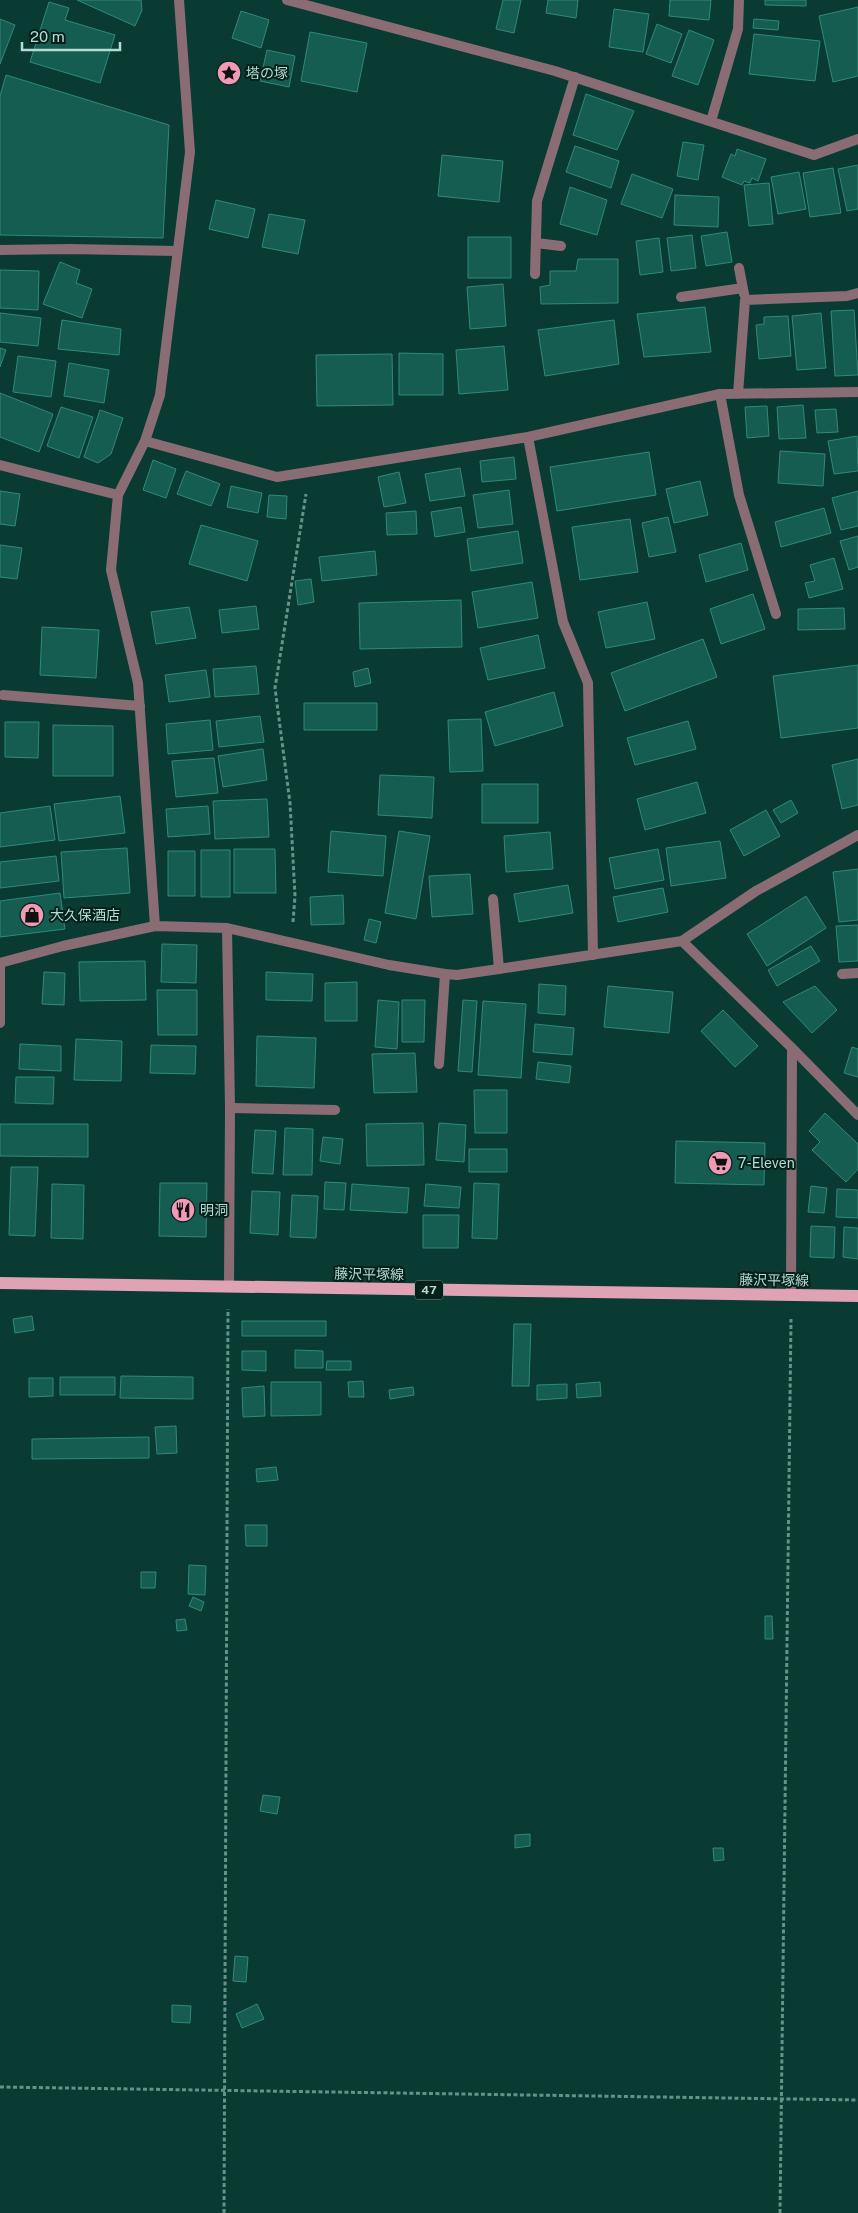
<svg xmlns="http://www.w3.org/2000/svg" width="858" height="2213" viewBox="0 0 858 2213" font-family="'Public Sans','Noto Sans JP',sans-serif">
<rect width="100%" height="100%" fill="#093b33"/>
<path fill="#165d51" stroke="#2f8a7a" d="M77 0H141L142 10 135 26Z
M503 0H521L514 33 496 29Z
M548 0H578L576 18 546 13Z
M670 0H711L709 20 669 16Z
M765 0H806V6L765 5Z
M49 2 69 8 65 20 115 35 100 83 30 62Z
M858 7V76L833 82 819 16Z
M614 9 649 14 643 52 609 47Z
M241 11 269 20 261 48 232 38Z
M0 19 15 25 0 64Z
M754 19 779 21 778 30 753 28Z
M657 24 682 34 671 63 646 54Z
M689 30 714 40 698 85 672 76Z
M310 32 367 43 357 92 301 81Z
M754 34 820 41 815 81 749 74Z
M267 50 295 56 289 87 260 81Z
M6 75 169 125 163 238 0 235V96Z
M586 94 634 111 617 150 573 135Z
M683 142 704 145 698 180 677 176Z
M575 146 619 161 611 188 566 172Z
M737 149 766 159 758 181 752 178 750 183 744 181 742 185 722 177 731 154 735 156Z
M442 155 503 161 499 202 438 196Z
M858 165V209L847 211 838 169Z
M833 168 841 213 810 217 803 173Z
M799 172 806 209 778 214 771 177Z
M632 174 673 189 662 218 621 204Z
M769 183 773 224 749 226 744 185Z
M570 187 607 200 597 235 560 224Z
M675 195 719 197 718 227 674 225Z
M216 200 255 209 248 238 209 229Z
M269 214 305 220 298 254 262 247Z
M727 232 732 262 706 266 701 236Z
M692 235 696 268 671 271 667 238Z
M468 237H511V278H468Z
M659 238 663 272 640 275 636 241Z
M578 259H618V303L541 304 540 287 550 285V271H576Z
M60 262 80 270 76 283 92 289 82 318 43 304Z
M0 270 39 271 38 310 0 308Z
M503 284 506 326 470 329 467 287Z
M705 307 711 352 644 357 637 314Z
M854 310 858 375 835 376 831 311Z
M0 313 41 318 38 346 0 342Z
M821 313 826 368 797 370 792 316Z
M788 316 791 356 759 359 756 325 764 324V317Z
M62 320 121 329 119 355 58 349Z
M614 320 619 364 545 376 538 330Z
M504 346 508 390 459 394 456 350Z
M0 348 6 350 0 367Z
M399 353 443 354V395H399Z
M392 354 393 405 317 406 316 355Z
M18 356 56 361 51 397 13 392Z
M69 363 109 370 104 403 64 396Z
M0 393 53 414 39 452 0 437Z
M803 405 806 438 779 439 777 407Z
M767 406 769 436 747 438 745 407Z
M61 407 93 417 79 458 47 446Z
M836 409 838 432 817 433 815 410Z
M100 410 123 418 111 454 98 463 84 457Z
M857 436 858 471 834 474 828 441Z
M780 451 825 454 823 486 778 483Z
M649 452 656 495 557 511 550 467Z
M514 457 516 479 482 482 480 461Z
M153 460 176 469 166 498 143 490Z
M460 468 465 496 430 501 425 474Z
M186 471 220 484 211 506 177 494Z
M399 472 406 503 384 507 378 477Z
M700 481 708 515 674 523 666 489Z
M231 486 262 493 258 513 227 507Z
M509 490 513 524 478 528 473 495Z
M0 491 20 494 15 526 0 524Z
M858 491V526L841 530 832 498Z
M269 495 287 496 286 519 267 517Z
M461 507 465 532 435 537 431 512Z
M824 508 831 533 781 547 775 522Z
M416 511 417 534 387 535 386 513Z
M668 517 676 552 649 557 642 523Z
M630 519 638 572 580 580 572 527Z
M201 525 258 541 247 581 189 564Z
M518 531 523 563 471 571 467 539Z
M858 536V567L849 570 840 541Z
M741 543 748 570 706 582 699 555Z
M0 545 22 548 17 579 0 577Z
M375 551 377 575 322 581 319 557Z
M834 558 843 589 809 598 805 583 815 581 810 565Z
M311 579 314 602 298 605 295 581Z
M532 582 538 618 478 628 472 592Z
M753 594 765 629 721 644 710 609Z
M461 600 462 647 360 649 359 603Z
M647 602 655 639 606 648 598 612Z
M256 606 259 629 222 633 219 610Z
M189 607 196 638 156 644 151 612Z
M844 608 845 629 798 630V609Z
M42 627 99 630 96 678 40 675Z
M538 635 545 668 488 680 480 648Z
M703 639 717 677 625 711 611 673Z
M858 665V728L781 738 773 676Z
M256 666 259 694 215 697 213 669Z
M368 668 371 683 355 687 353 672Z
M206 670 210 697 169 702 165 675Z
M554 692 563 726 495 746 485 712Z
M304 703H377V730H304Z
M260 716 264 742 219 747 216 721Z
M481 719 483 771 450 772 448 720Z
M210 720 213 750 168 754 166 724Z
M688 721 696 749 635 765 627 738Z
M5 722H39L38 758 5 757Z
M53 725 113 726V776H53Z
M263 749 267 780 223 787 218 756Z
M214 758 218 793 176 797 172 761Z
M858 759V805L842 809 832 765Z
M380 775 434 777 432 818 378 815Z
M697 782 706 813 645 830 637 799Z
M482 784H538V823H482Z
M120 796 125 833 59 841 54 804Z
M267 799 269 837 215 839 213 801Z
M791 800 798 813 781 823 773 810Z
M50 806 55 840 0 847V813Z
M208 806 210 834 168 837 166 809Z
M766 810 780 836 744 856 730 830Z
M331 831 386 836 383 876 328 872Z
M399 831 430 836 416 919 385 913Z
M550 832 553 869 506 872 504 836Z
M720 841 726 878 671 886 666 848Z
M127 848 130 893 64 898 61 852Z
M234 849H275L276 893H234Z
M658 849 664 880 615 889 609 858Z
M201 850H230V897H201Z
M168 851H195V896H168Z
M56 856 59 881 0 888V862Z
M858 869V920L839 922 833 872Z
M470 874 473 914 432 917 429 876Z
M568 885 573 913 519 922 514 894Z
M663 888 668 912 618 922 613 897Z
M60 893 65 929 0 937V901Z
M343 895 344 924 311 925 310 897Z
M806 896 826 928 767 966 747 934Z
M369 919 381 922 376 943 364 940Z
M858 925V961L839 962 836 926Z
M162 944 197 945 196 983 161 982Z
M811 946 820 961 777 986 768 970Z
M145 961 146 1000 80 1001 79 962Z
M44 972 65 973 64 1005 42 1004Z
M266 972 313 974 312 1001 266 1000Z
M357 982V1021H325V983Z
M539 984 566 986 565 1015 538 1013Z
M608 986 673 992 669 1033 604 1027Z
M815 986 837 1010 812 1033 783 1002Z
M157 990H197V1035H158Z
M378 1000 399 1002 397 1049 375 1047Z
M402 1000H425L424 1042H402Z
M463 1000 477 1001 472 1072 458 1071Z
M483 1001 526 1004 521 1078 478 1075Z
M723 1010 758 1046 735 1067 701 1031Z
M535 1024 574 1028 572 1055 533 1052Z
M257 1036 316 1038 314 1088 256 1086Z
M76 1039 122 1041 121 1081 74 1080Z
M20 1044 61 1046V1071L19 1069Z
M151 1045 196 1046 195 1074 150 1073Z
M852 1047 858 1049V1077L844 1073Z
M415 1053 417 1092 374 1093 372 1054Z
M538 1062 571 1066 569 1083 536 1079Z
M16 1077H54L53 1104 15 1103Z
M474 1090H507V1133H475Z
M825 1113 858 1144V1169L846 1182 812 1150 820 1142 809 1131Z
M423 1123 424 1165 367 1166 366 1124Z
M439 1123 466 1125 464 1162 436 1160Z
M0 1124H88V1157L0 1156Z
M285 1128 313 1129 312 1175H283Z
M255 1130 276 1131 273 1174 252 1173Z
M323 1137 343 1139 340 1164 320 1161Z
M676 1141 765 1143 764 1185 675 1183Z
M469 1149H507V1172H469Z
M11 1167H38L35 1236 9 1235Z
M325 1182 346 1183 344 1210 324 1209Z
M160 1183H207L206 1237 159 1236Z
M474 1183 499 1184 497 1239 472 1238Z
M52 1184 84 1185 83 1239 51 1238Z
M352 1184 409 1188 407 1213 350 1210Z
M426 1184 461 1187 459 1208 424 1206Z
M811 1186 827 1188 824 1213 808 1212Z
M837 1189 858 1190V1218L836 1217Z
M252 1191 280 1192 278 1235 250 1233Z
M292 1195 318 1196 316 1238 290 1237Z
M423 1215H459L458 1248H423Z
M811 1226 835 1227 834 1258 810 1257Z
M844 1227 858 1228V1259L843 1257Z
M32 1316 34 1330 15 1333 13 1319Z
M242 1321H326V1336H242Z
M514 1324H531L529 1386H512Z
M295 1350 323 1351V1368H295Z
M242 1351H266V1371L242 1370Z
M327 1361H351V1370H326Z
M121 1376 193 1377V1399L120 1398Z
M60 1377H115V1395H60Z
M29 1378H53V1396L29 1397Z
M363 1381 364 1397H349L348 1382Z
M271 1382H321V1415L271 1416Z
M600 1382 601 1396 577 1398 576 1384Z
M567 1384V1398L537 1400V1385Z
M264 1386 265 1416 243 1417 242 1388Z
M413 1387 414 1395 390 1399 389 1390Z
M176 1426 177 1453 157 1454 155 1427Z
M149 1437V1458L32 1459V1439Z
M276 1467 278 1480 257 1482 256 1469Z
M245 1525H267V1546H246Z
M189 1565 206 1566 205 1595 188 1594Z
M141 1572H156L155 1588H141Z
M193 1597 204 1602 201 1611 189 1606Z
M765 1616H772L773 1639H765Z
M185 1619 187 1630 177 1631 176 1620Z
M263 1795 280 1797 277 1814 260 1811Z
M530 1834V1846L515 1848V1835Z
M713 1848H723L724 1860 714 1861Z
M235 1956 248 1957 246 1982 233 1981Z
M257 2004 264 2019 242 2028 236 2014Z
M172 2005 191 2006 190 2023 172 2022Z"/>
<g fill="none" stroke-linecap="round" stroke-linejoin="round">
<path stroke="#659289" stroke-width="3" stroke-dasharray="4 2.5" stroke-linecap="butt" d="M293 922 295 896 290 803 275 688 306 494
M0 2087 858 2100
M224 2213 228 1309
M780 2213 791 1319"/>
<path stroke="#8a6c75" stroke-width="10" d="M536 243 561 246
M0 250 70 249 176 251
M739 268 744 294
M535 274 537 201 575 77
M681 297 743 288
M720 394 739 495 776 614
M3 695 140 706
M493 899 499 969
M842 974 858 973
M0 1023V963
M439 1064 445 974
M230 1108 335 1110"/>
<path stroke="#8a6c75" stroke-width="10" d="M287 0 555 71 814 155 858 139
M711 121 738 29 739 0
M738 394 745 300 847 296 858 293
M528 437 563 622 588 683 593 955
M145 441 277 477 528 437 720 394 858 392
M0 465 118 495
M155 926 138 683 111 570 118 495 145 441 160 395 190 152 179 0
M227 928 230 1108 229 1287
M682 941 792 1048 858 1115
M0 963 63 946 155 926 227 928 389 965 445 974 457 975 499 969 682 941 756 891 858 835
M791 1295 792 1048"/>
<path stroke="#e0a3b6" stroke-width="12" d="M0 1283 858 1296"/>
</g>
<defs>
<g id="sight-disc" transform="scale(1.25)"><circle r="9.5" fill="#f09ab6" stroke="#04201a"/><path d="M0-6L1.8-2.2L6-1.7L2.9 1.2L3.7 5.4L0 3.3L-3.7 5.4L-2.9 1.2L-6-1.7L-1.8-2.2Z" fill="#111"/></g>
<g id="shop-disc" transform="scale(1.25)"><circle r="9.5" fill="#f09ab6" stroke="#04201a"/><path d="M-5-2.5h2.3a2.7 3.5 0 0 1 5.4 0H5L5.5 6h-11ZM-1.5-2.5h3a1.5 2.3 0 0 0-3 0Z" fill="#111"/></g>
<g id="supermarket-disc" transform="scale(1.25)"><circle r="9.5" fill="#f09ab6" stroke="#04201a"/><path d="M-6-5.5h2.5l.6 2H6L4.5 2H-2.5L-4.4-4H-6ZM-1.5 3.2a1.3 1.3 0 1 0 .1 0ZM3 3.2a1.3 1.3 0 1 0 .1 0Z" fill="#111"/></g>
<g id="restaurant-disc" transform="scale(1.25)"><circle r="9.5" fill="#f09ab6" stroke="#04201a"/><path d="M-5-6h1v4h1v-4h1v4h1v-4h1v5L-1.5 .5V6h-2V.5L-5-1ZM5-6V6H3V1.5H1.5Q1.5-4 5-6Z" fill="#111"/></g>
</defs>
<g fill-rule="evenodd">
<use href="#sight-disc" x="229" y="73"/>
<use href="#shop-disc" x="32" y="915"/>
<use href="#supermarket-disc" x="720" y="1163"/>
<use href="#restaurant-disc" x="183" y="1210"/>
</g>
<g text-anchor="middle" stroke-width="4" stroke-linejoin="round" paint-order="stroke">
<rect fill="#04201a" stroke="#7ea49b" stroke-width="1" x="415" y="1280.5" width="28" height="19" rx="4"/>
<g font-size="12" font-weight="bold" fill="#b3dcd2">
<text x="429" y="1294">47</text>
</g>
<g font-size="14" fill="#b3dcd2" stroke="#04201a" text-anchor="start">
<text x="246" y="78">塔の塚</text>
<text x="50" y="920">大久保酒店</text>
<text x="738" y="1168">7-Eleven</text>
<text x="200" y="1215">明洞</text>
</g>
<g font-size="14" fill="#b3dcd2" stroke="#04201a">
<text transform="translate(369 1274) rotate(1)" y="5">藤沢平塚線</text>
<text transform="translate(774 1280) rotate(1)" y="5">藤沢平塚線</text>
</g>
</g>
<path d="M22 42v8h98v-8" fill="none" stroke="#b3dcd2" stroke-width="2.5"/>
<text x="30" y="42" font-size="15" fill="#b3dcd2" stroke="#04201a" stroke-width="4" paint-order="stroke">20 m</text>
</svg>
